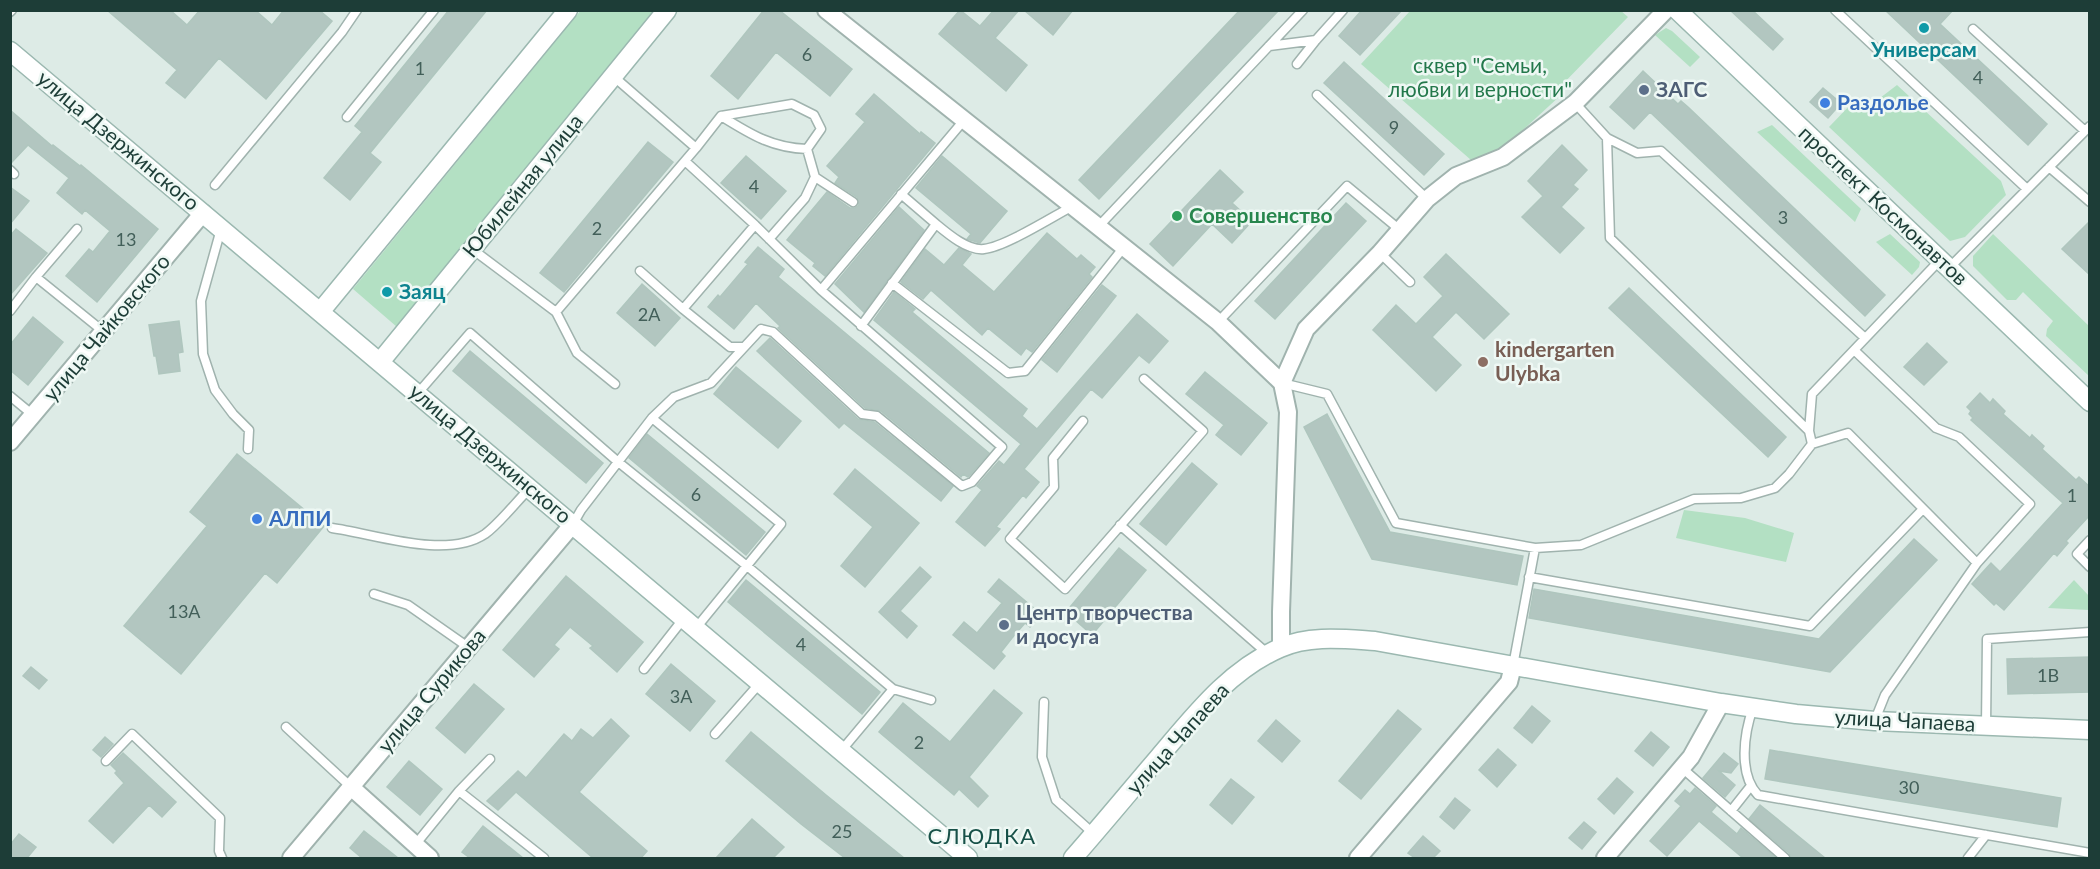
<svg xmlns="http://www.w3.org/2000/svg" width="2100" height="869" viewBox="0 0 2100 869" font-family="Lato,sans-serif">
<rect width="100%" height="100%" fill="#ddebe6"/>
<path fill="#b3e0c3" d="M581 10 654 11 397 327 353 289Z
M1620 10 1628 17 1557 90 1561 95 1501 150 1471 160 1361 64 1410 11Z
M1666 28 1672 31 1700 57 1690 67 1655 35Z
M1897 85 2001 181 2006 195 1965 237 1950 241 1829 127 1853 102 1863 111Z
M1772 125 1861 209 1855 222 1757 132Z
M1890 234 1920 262 1919 267 1912 275 1876 242Z
M1993 234 2089 326V376L2046 336 2047 329 2053 321 2023 292 2016 300H2007L1973 266V256Z
M1684 510 1745 518 1794 533 1786 562 1676 538Z
M2074 580 2089 596V610L2048 608Z"/>
<path fill="#b2c6c0" stroke="#afc6be" stroke-width="1.5" d="M107 10H170L187 25 200 10H255L272 25 284 10H319L332 21 266 99 219 58 185 98 166 83 177 70Z
M449 10H487L370 153 381 162 350 200 324 178 362 132 355 126Z
M764 10H779L852 69 830 96 776 52 738 99 711 76Z
M960 10 980 26 994 10H1019L995 38 1027 65 1006 91 939 34Z
M1024 10H1073L1053 35Z
M1240 10H1279L1099 199 1079 180Z
M1362 10H1402L1360 55 1339 36Z
M1730 10H1752L1783 39 1773 50Z
M1885 10H1953L1940 24 2047 124 2028 145Z
M1344 62 1444 154 1424 175 1324 83Z
M1643 71 1678 104 1681 101 1688 107 1885 295 1865 316 1650 112 1634 129 1610 107Z
M1823 88 1841 103 1828 118 1810 102Z
M874 94 920 134 921 132 935 143 825 276 813 266 815 263 787 240 827 192 850 208H855L859 205 857 197 835 183 839 177 827 166 865 122 856 114Z
M10 110 52 146 53 145 80 166 81 165 158 229 97 302 66 276 89 249 93 252 110 231 85 210 82 214 57 193 69 178 28 145 10 164Z
M648 142 673 162 564 292 540 273Z
M1562 145 1587 170 1573 185 1578 189 1561 207 1584 228 1560 253 1522 217 1543 196 1528 181Z
M746 156 786 191 761 219 721 183Z
M942 156 1007 211 980 243 967 239 971 234 916 188Z
M1220 170 1243 192 1232 203 1252 221 1232 243 1212 224 1173 266 1150 244Z
M10 187 29 201 10 224Z
M1346 203 1366 221 1275 319 1255 301Z
M899 207 924 230 864 312 835 284Z
M2090 221V275L2062 249Z
M16 229 47 253 10 295V236Z
M1047 233 1077 259 1081 255 1095 267 1089 274 1092 277 1032 352 1026 348 1021 355 988 328 982 335 931 290 923 299 901 282 925 249 944 265 959 248 971 254 962 265 994 292Z
M758 247 784 269 778 277 989 453 968 477 963 474 961 477 881 411 865 408 778 328 780 326 756 303 734 329 708 307 718 295 720 297 748 264 745 262Z
M1446 254 1509 314 1484 339 1456 312 1432 337 1461 365 1436 391 1373 330 1396 305 1416 324 1443 296 1424 277Z
M642 284 680 318 655 346 617 313Z
M1102 285 1116 296 1057 372 1042 360Z
M1629 288 1786 437 1768 457 1609 308Z
M894 292 915 309 912 312 1027 409 1022 416 1037 429 1137 314 1168 341 1149 363 1139 355 1102 398 1091 389 1024 469 1039 482 1026 498 1023 495 996 527 1000 529 985 546 956 522 982 490 977 486 999 461 1004 465 1021 444 874 320Z
M33 317 63 342 28 385 10 370V345Z
M179 321 183 352 178 353 180 371 159 374 156 356H154L149 325Z
M770 338 858 419 874 422 953 486 941 501 844 423 839 428 757 351Z
M1927 343 1947 362 1924 385 1904 367Z
M470 351 603 463 586 483 453 371Z
M736 367 801 421 778 448 714 394Z
M1205 372 1267 423 1241 455 1216 435 1224 425 1186 394Z
M1980 393 1990 403 1993 399 2005 411 2003 414 2030 438 2032 435 2044 446 2042 449 2076 480 2079 477 2090 487V515L2066 541 2068 543 2057 556 2054 553 2004 610 1996 603 1994 605 1972 584 1991 563 2000 572 2063 503 1971 420 1973 418 1969 414 1971 411 1967 407Z
M1327 414 1390 532 1523 556 1517 585 1372 559 1304 427Z
M647 434 765 532 746 555 629 458Z
M237 454 324 526 277 583 265 573 181 674 124 626 207 526 190 512Z
M1192 463 1217 484 1166 545 1140 524Z
M855 469 919 523 865 587 841 566 873 527 834 494Z
M1914 539 1937 560 1830 672 1529 618 1534 589 1819 639Z
M1119 548 1146 570 1092 635 1066 612Z
M920 567 931 577 900 611 917 626 907 638 879 612Z
M566 576 643 642 617 672 590 648 593 646 570 627 554 645 559 649 534 677 503 650Z
M999 579 1041 614 1030 627 1025 623 1012 638 1001 652 1005 656 994 669 953 635 964 622 977 633 1002 603 988 592Z
M746 580 880 692 862 714 728 602Z
M2090 657V692L2008 694 2007 659Z
M671 664 715 701 690 731 646 694Z
M31 667 47 680 39 689 23 676Z
M474 684 504 709 465 753 436 728Z
M994 690 1022 713 969 777 988 796 978 807 959 789 954 795 879 732 903 703 950 742Z
M1532 706 1550 721 1532 743 1514 728Z
M1398 710 1421 729 1361 799 1339 781Z
M611 719 629 736 579 792 647 851 641 858H593L516 792 498 810 487 801 518 771 526 778 564 734 572 741 581 729 593 738Z
M1276 720 1300 741 1282 762 1258 741Z
M751 732 826 795 904 858H845L801 824 726 761Z
M1651 732 1669 747 1653 766 1635 751Z
M105 737 113 744 101 757 93 750Z
M1498 749 1516 765 1497 787 1479 770Z
M1770 750 2061 798 2057 827 1765 779Z
M123 753 176 802 162 817 149 805 113 843 89 821 124 783 115 773 117 771 111 765Z
M1724 753 1738 764 1731 773 1719 771 1735 785 1725 797 1703 778Z
M409 761 442 789 420 815 387 787Z
M1617 778 1633 792 1614 814 1598 799Z
M1231 779 1254 797 1232 824 1210 805Z
M1695 788 1716 806 1711 812 1737 834 1741 828 1776 858H1743L1699 821 1667 856 1650 841 1681 806 1675 801 1685 790 1690 794Z
M1455 798 1470 810 1454 829 1440 817Z
M1760 805 1825 858H1791L1789 853 1749 819Z
M752 819 784 847 773 858H716Z
M1584 822 1596 832 1582 849 1569 838Z
M483 826 523 858H470L462 852Z
M364 831 398 858H362L350 848Z
M19 834 36 847 27 858H10V845Z
M1423 836 1440 851 1433 858H1415L1408 853Z"/>
<g fill="none" stroke-linecap="round" stroke-linejoin="round">
<g stroke="#a0b3ae" stroke-width="11">
<path id="service" d="M1835 10 2027 189
M10 12 12 10
M1973 29 2085 131
M1269 46 1316 40
M1297 64 1316 40 1343 10
M613 76 696 148
M1317 95 1427 199
M1575 103 1607 138 1637 153 1661 151 1865 338
M792 104 814 115 821 129 807 149C772 148 750 134 721 116Z
M347 117 434 10
M1607 138 1610 238 1809 431
M2049 167 2090 202
M10 170 14 174
M815 177 853 202
M215 185 342 32 357 10
M936 224C948 234 968 251 984 249 1005 247 1052 217 1073 206
M1098 227 1303 10
M221 229 201 301 203 354 215 390 233 414 249 430 248 449
M769 239 805 198 815 177 807 149
M472 249 556 312 577 353 615 384
M1380 253 1410 282
M1940 260 1812 394 1809 431 1812 444 1848 433 1977 563
M1949 268 2090 126
M640 271 683 309 755 225 685 161
M36 277 104 332
M892 283 1008 373 1025 371 1124 247
M821 290 965 119
M683 309 730 347H743
M10 311 36 277 77 229
M556 312 696 148 721 116
M1218 322 1347 186 1400 230
M861 326 936 224 901 194
M1854 350 1936 428 1959 437 2030 504 1977 563 1885 695 1875 720
M1282 383 1327 394 1396 523 1535 548 1581 545 1694 499 1741 498 1775 488 1789 474 1812 444
M418 393 470 333 617 461 747 566 893 689 841 751
M10 396 33 415
M652 418 781 524 696 628
M1083 421 1053 458 1054 487 1010 539 1065 589 1203 431 1144 379
M573 524 581 510 652 418 674 397 711 383 761 329 773 332 862 414 877 416 962 486 972 482 1002 447 821 290 755 225
M1120 525 1268 654
M332 528C375 534 446 560 485 534 499 524 517 501 530 488
M2090 540 2077 554 2090 567
M1529 577 1810 626 1923 509
M374 594 408 605 468 647
M1513 666 1535 548
M644 669 684 618
M893 689 931 700
M1044 702 1042 757 1056 800 1094 834
M1753 708C1744 733 1738 774 1758 795L2090 853
M1986 726 1987 639 2090 632
M286 727 351 787
M715 734 760 683
M106 761 132 734 220 818 219 851 222 858
M1682 768 1785 858
M459 791 544 858
M1731 811 1750 787
M415 845 459 791 490 759
M1968 858 1986 835"/>
</g>
<g stroke="#a0b3ae" stroke-width="20">
<path id="minor" d="M826 10 1218 322 1282 383
M10 442 203 213
M1281 647V612L1288 412 1282 383 1306 329 1380 253 1427 199 1456 176 1503 157 1575 103 1666 10
M351 787 430 858
M291 858 573 524
M1358 858 1509 682 1513 666
M1605 858 1691 757 1721 703"/>
</g>
<g stroke="#9bb8b0" stroke-width="21">
<path id="secondary" d="M1677 10 2090 402
M10 51 968 858
M320 312 568 10
M380 362 667 10
M1073 858C1102 825 1130 791 1159 757 1194 716 1229 670 1280 648 1310 635 1343 639 1375 641L1721 703 1796 714 1875 721 2090 730"/>
</g>
<use href="#service" stroke="#fff" stroke-width="8"/>
<use href="#minor" stroke="#fff" stroke-width="16"/>
<use href="#secondary" stroke="#fff" stroke-width="18"/>
</g>
<g fill="#0f9aa8" stroke="#eef8f4" stroke-width="2">
<circle cx="1924" cy="28" r="6"/>
<circle cx="387" cy="292" r="6"/>
</g>
<g fill="#5c6f8a" stroke="#eef8f4" stroke-width="2">
<circle cx="1644" cy="90" r="6"/>
<circle cx="1004" cy="625" r="6"/>
</g>
<g fill="#3f7fe0" stroke="#eef8f4" stroke-width="2">
<circle cx="1825" cy="103" r="6"/>
<circle cx="257" cy="519" r="6"/>
</g>
<circle fill="#2e9e5b" stroke="#eef8f4" stroke-width="2" cx="1177" cy="216" r="6"/>
<circle fill="#8d6e63" stroke="#eef8f4" stroke-width="2" cx="1483" cy="362" r="6"/>
<g text-anchor="middle" stroke-width="5" stroke-linejoin="round" paint-order="stroke">
<g font-size="18" fill="#425f59">
<text x="807" y="61">6</text>
<text x="420" y="75">1</text>
<text x="1978" y="84">4</text>
<text x="1394" y="134">9</text>
<text x="754" y="193">4</text>
<text x="1783" y="224">3</text>
<text x="597" y="235">2</text>
<text x="126" y="246">13</text>
<text x="649" y="321">2А</text>
<text x="696" y="501">6</text>
<text x="2072" y="502">1</text>
<text x="184" y="618">13А</text>
<text x="801" y="651">4</text>
<text x="2048" y="682">1В</text>
<text x="681" y="703">3А</text>
<text x="919" y="749">2</text>
<text x="1909" y="794">30</text>
<text x="842" y="838">25</text>
</g>
<g font-size="21" font-weight="bold" fill="#0d838f" stroke="#eef8f4">
<text x="1924" y="57">Универсам</text>
<text x="399" y="299" text-anchor="start">Заяц</text>
</g>
<g font-size="21" fill="#23784b" stroke="#eef8f4">
<text x="1480" y="73">сквер "Семьи,<tspan x="1480" dy="24">любви и верности"</tspan></text>
</g>
<g font-size="21" font-weight="bold" fill="#4e5e75" stroke="#eef8f4" text-anchor="start">
<text x="1656" y="97">ЗАГС</text>
<text x="1016" y="620">Центр творчества<tspan x="1016" dy="24">и досуга</tspan></text>
</g>
<g font-size="21" font-weight="bold" fill="#366cbe" stroke="#eef8f4" text-anchor="start">
<text x="1837" y="110">Раздолье</text>
<text x="269" y="526">АЛПИ</text>
</g>
<g font-size="21" fill="#1d3d37" stroke="#eef8f4">
<text transform="translate(118 141) rotate(40)" y="7">улица Дзержинского</text>
<text transform="translate(523 186) rotate(-51)" y="7">Юбилейная улица</text>
<text transform="translate(1883 206) rotate(43)" y="7">проспект Космонавтов</text>
<text transform="translate(107 328) rotate(-50)" y="7">улица Чайковского</text>
<text transform="translate(490 454) rotate(40)" y="7">улица Дзержинского</text>
<text transform="translate(432 691) rotate(-50)" y="7">улица Сурикова</text>
<text transform="translate(1905 721) rotate(3)" y="7">улица Чапаева</text>
<text transform="translate(1178 739) rotate(-48)" y="7">улица Чапаева</text>
</g>
<g font-size="21" font-weight="bold" fill="#27864d" stroke="#eef8f4" text-anchor="start">
<text x="1189" y="223">Совершенство</text>
</g>
<g font-size="21" font-weight="bold" fill="#785e54" stroke="#eef8f4" text-anchor="start">
<text x="1495" y="357">kindergarten<tspan x="1495" dy="24">Ulybka</tspan></text>
</g>
<g font-size="22" letter-spacing="1.5" fill="#175148" stroke="#eef8f4">
<text x="982" y="844">СЛЮДКА</text>
</g>
</g>
<rect width="2100" height="869" fill="none" stroke="#1d3d37" stroke-width="24"/>
</svg>
